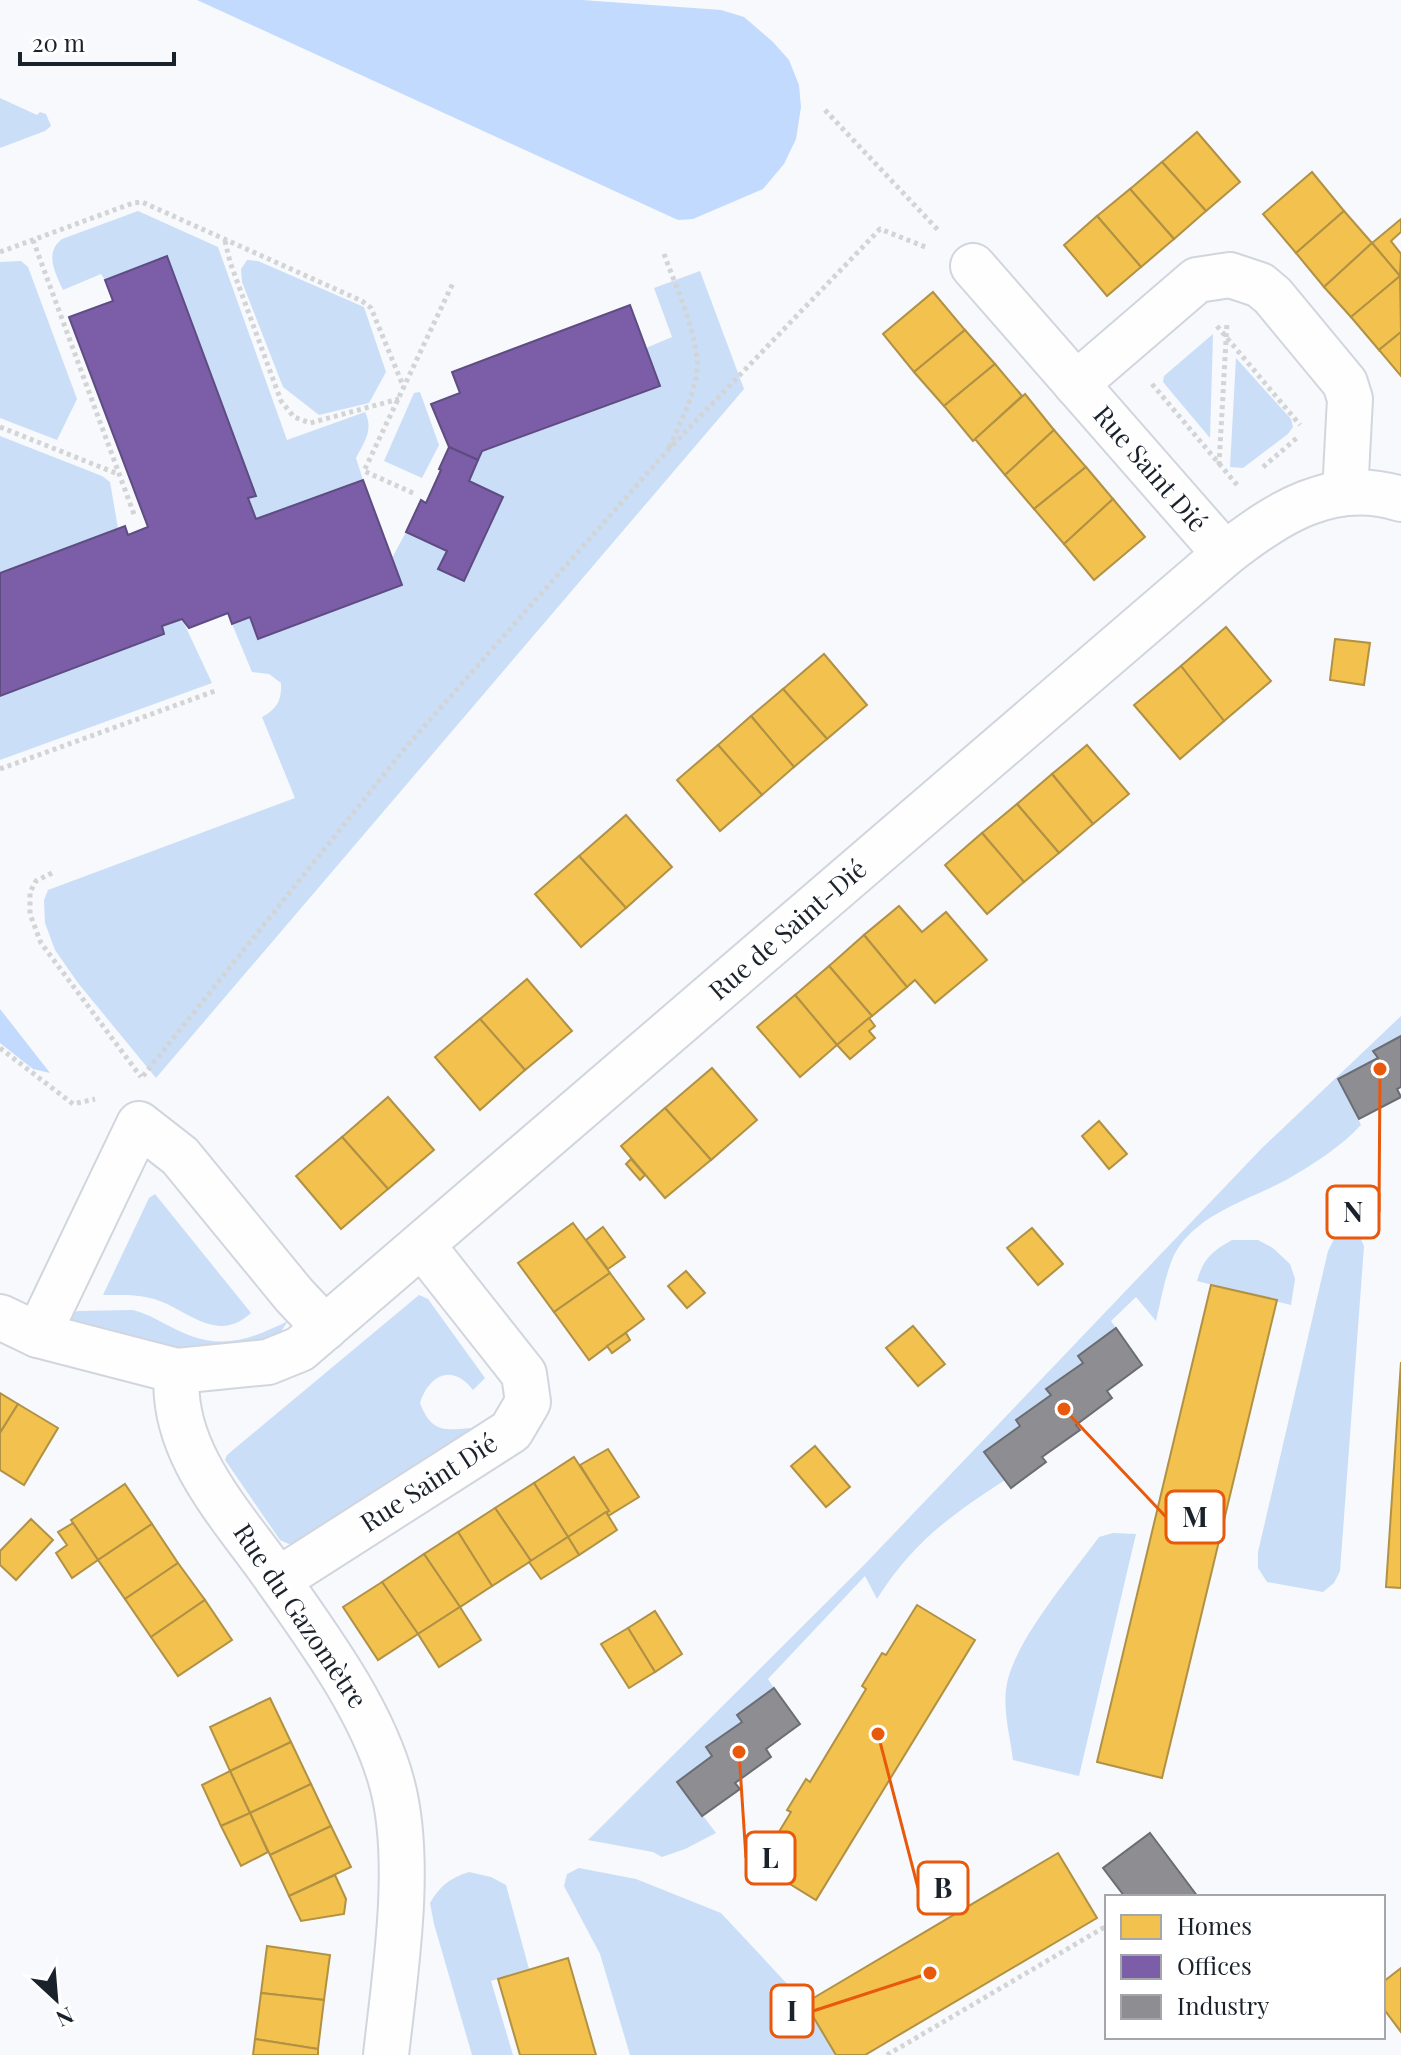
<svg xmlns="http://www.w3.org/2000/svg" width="1401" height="2055" viewBox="0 0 1401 2055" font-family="'Playfair Display',serif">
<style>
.green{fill:#cadef8}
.forest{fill:#c2dafd}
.homes{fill:#f2c14e;stroke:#b19144;stroke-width:2}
.offices{fill:#7b5ea7;stroke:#5e4c82;stroke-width:2}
.industry{fill:#8d8d92;stroke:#6a6d73;stroke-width:2}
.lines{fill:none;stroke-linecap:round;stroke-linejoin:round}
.minor-casing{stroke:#d1d6de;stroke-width:48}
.path{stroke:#d3d4d6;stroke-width:5;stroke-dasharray:4 4;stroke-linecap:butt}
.minor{stroke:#fefeff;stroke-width:44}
.labels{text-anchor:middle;stroke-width:8;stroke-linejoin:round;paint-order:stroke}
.street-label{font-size:26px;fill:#1a222c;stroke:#fff}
.leader{fill:none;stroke:#e8590c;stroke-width:3}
.callout-dot{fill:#e8590c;stroke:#fff;stroke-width:3}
.callout{fill:#fff;stroke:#e8590c;stroke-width:3}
.callout-label{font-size:28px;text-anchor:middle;font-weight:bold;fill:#1a222c}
</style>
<rect width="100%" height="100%" fill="#f7f9fc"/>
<g class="green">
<polygon points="0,98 37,115 40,112 46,114 51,126 45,131 0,148"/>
<path d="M138 211 218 247 287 440 365 412C374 430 364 442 356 458L363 480 256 519 248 498 256 495 167 256 105 280 101 274 63 290C55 272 44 253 62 239Z"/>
<polygon points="247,260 258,261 364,307 386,372 369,403 319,415 283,387 242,282 241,269"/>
<polygon points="21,261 28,267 77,399 57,440 0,418 0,262"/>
<path d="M700 271 744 389 156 1078 78 983 55 950 45 923 44 900 48 890 295 798 262 717C277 709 282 700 281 683L269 674 252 672 232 624 250 617 259 639 402 585 392 558 406 532 447 551 438 569 464 581 503 497 469 481 482 451 660 387 646 348 672 337 654 288Z"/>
<polygon points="1213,334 1210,438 1163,382 1164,376"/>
<polygon points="1236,358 1291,419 1293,427 1288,434 1243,468 1230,467"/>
<polygon points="420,392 439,445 422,478 384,461 414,393"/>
<polygon points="0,436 102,476 110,482 118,528 0,573"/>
<polygon points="182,619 212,683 0,760 0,696 164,634 162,626"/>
<path d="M1401 1016V1036L1374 1050 1378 1058 1339 1079 1361 1125C1341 1147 1312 1165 1286 1180 1247 1201 1196 1214 1174 1255 1165 1275 1161 1300 1156 1321L1136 1297 1111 1321 1116 1328 1079 1356 1083 1363 1046 1389 1051 1395 1016 1420 1020 1426 985 1451 1005 1480C950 1516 913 1542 877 1599L865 1576 768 1679 774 1688 737 1715 742 1722 712 1756 677 1781 716 1833 685 1849 662 1857 653 1852 588 1840 865 1564 1262 1148Z"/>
<path d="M155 1194 251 1313C216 1345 188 1309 154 1299 138 1294 120 1295 103 1295L149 1198Z"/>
<polygon points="1347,1230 1359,1235 1364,1246 1340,1571 1334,1583 1323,1592 1267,1582 1258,1568 1258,1552 1328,1251 1336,1235"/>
<path d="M1232 1240H1258L1273 1248 1290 1264 1295 1279 1291 1305 1197 1281C1203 1259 1212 1251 1232 1240Z"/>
<path d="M419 1295 428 1299 485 1378 473 1390C452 1363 429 1375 420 1403 431 1431 442 1431 470 1428L474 1433 293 1546 280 1540 225 1460 227 1455Z"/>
<path d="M133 1310C155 1316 171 1329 191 1336 228 1349 255 1337 288 1321L280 1333 265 1343 196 1351 145 1345 75 1326 70 1314 78 1311Z"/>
<path d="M1113 1533 1136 1534 1079 1776 1013 1760C1010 1735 1001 1705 1008 1679 1019 1636 1072 1574 1099 1537Z"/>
<polygon points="579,1868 636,1879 721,1913 805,2003 836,2055 630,2055 600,1954 564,1886 567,1874"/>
<path d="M469 1872 491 1877 506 1885 529 1969 491 1981 513 2055H472L434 1924 430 1903C440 1886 450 1878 469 1872Z"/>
</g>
<g class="forest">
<polygon points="197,0 582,0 721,10 744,17 773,42 789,60 799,85 801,107 796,139 784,164 763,189 693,219 678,220"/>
<polygon points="0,1009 50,1073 33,1069 0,1043"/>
</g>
<g class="homes">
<polygon points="1197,132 1240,182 1206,211 1162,162"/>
<polygon points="1162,162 1206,211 1174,239 1130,189"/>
<polygon points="1312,172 1344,211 1296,253 1263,214"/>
<polygon points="1130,189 1174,239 1141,267 1097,216"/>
<polygon points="1344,211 1372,243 1324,287 1296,253"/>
<polygon points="1097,216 1141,267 1107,296 1064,245"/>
<polygon points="1401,219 1401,232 1391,241 1401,254 1400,276 1372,243"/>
<polygon points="1372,243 1400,276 1351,317 1324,287"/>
<polygon points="1400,276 1401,332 1379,350 1351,317"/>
<polygon points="933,292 965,330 914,372 883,334"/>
<polygon points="965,330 995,364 944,406 914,372"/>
<polygon points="1401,332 1401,376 1379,350"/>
<polygon points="995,364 1022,396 973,441 944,406"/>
<polygon points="1025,394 1054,430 1005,475 975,439"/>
<polygon points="1054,430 1086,467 1034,509 1005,475"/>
<polygon points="1086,467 1113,499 1064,544 1034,509"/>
<polygon points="1113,499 1145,537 1094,580 1064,544"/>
<polygon points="1226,627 1271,681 1224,721 1181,666"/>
<polygon points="1335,639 1370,643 1364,685 1330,680"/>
<polygon points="824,654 867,705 827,739 783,689"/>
<polygon points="1181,666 1224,721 1180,759 1134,705"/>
<polygon points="783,689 827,739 794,767 751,716"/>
<polygon points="751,716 794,767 762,795 718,745"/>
<polygon points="718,745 762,795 720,831 677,780"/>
<polygon points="1087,745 1129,794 1093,824 1052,774"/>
<polygon points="1052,774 1093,824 1059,853 1017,804"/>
<polygon points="1017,804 1059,853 1024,882 982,833"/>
<polygon points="626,815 672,867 626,908 579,856"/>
<polygon points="982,833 1024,882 987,914 945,865"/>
<polygon points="579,856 626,908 581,947 535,894"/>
<polygon points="899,906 922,932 946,912 987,960 935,1003 915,980 907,987 864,935"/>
<polygon points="864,935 907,987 872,1016 829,966"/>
<polygon points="829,966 872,1016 837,1045 795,995"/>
<polygon points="527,979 572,1031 525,1070 480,1019"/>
<polygon points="795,995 837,1045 800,1077 757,1027"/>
<polygon points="869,1018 875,1026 869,1031 875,1038 850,1059 837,1045"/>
<polygon points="480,1019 525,1070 480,1110 435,1057"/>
<polygon points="712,1068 757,1120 711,1160 665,1108"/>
<polygon points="388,1097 434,1150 388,1189 342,1137"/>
<polygon points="665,1108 711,1160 665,1198 621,1146"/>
<polygon points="1099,1121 1127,1154 1109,1169 1082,1136"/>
<polygon points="342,1137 388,1189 341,1229 296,1176"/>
<polygon points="631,1159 645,1175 640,1180 626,1164"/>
<polygon points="573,1223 610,1273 554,1312 518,1263"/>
<polygon points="603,1227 625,1257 608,1269 586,1240"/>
<polygon points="1032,1228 1063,1264 1038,1285 1007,1248"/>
<polygon points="686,1271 705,1293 687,1308 668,1286"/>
<polygon points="610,1273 644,1319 589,1360 554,1312"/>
<polygon points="1211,1285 1277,1300 1162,1778 1097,1762"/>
<polygon points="913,1326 945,1364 918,1386 886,1348"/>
<polygon points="626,1333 630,1340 612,1353 607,1346"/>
<polygon points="1401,1362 1401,1588 1386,1587"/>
<polygon points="0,1393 18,1404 0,1433"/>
<polygon points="18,1404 58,1428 24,1485 0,1470 0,1433"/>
<polygon points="815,1446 850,1487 826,1507 791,1466"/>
<polygon points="608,1449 639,1497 608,1516 606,1512 609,1511 580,1465"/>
<polygon points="574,1457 609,1511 568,1537 534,1483"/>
<polygon points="534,1483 568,1537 531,1561 495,1508"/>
<polygon points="125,1484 152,1524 98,1560 71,1520"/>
<polygon points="495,1508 531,1561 492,1586 458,1532"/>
<polygon points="606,1512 617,1530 579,1555 568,1537"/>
<polygon points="31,1519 53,1540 16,1580 0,1565 0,1551"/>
<polygon points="73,1523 98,1560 72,1578 56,1553 67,1545 58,1532"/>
<polygon points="152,1524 178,1563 125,1599 98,1560"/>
<polygon points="458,1532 492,1586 460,1607 424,1554"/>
<polygon points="568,1537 579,1555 541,1579 529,1562"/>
<polygon points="424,1554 460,1607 418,1634 382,1582"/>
<polygon points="178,1563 205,1600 151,1637 125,1599"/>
<polygon points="382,1582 418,1634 378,1660 343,1607"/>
<polygon points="205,1600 232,1640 178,1676 151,1637"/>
<polygon points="917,1605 975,1640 816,1900 759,1865 791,1812 787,1810 806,1779 810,1782 866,1689 862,1686 882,1653 886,1655"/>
<polygon points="460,1607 481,1640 439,1667 418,1634"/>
<polygon points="655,1611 682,1654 655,1672 628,1628"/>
<polygon points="628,1628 655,1672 629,1688 601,1644"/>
<polygon points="270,1698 291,1742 230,1771 210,1727"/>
<polygon points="291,1742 311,1784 250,1813 230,1771"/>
<polygon points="230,1771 250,1813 221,1826 202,1785"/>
<polygon points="311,1784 331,1826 270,1855 250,1813"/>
<polygon points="250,1813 268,1852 241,1866 221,1826"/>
<polygon points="331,1826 351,1867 289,1896 270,1855"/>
<polygon points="1058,1853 1097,1918 865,2055 836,2055 805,2003"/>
<polygon points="335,1875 346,1899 344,1914 301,1921 289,1896"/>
<polygon points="267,1946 330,1955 324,2000 261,1993"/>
<polygon points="568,1958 596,2055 520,2055 498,1979"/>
<polygon points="1401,1968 1401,2032 1383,2008 1383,1982"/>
<polygon points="261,1993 324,2000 318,2049 255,2039"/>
<polygon points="255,2039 318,2049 318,2055 253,2055"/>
</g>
<g class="offices">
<polygon points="167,256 256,496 248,498 256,519 363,480 402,585 258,639 250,617 232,624 228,613 189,628 182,619 162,626 164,634 0,696 0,573 125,526 128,535 148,527 69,317 113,301 105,280"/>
<polygon points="630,305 660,386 482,451 478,460 449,447 431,404 460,393 452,372"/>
<polygon points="449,447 478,460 469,481 503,497 464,581 438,569 447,551 406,532 421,500 426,503 441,470 439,469"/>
</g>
<g class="industry">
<polygon points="1401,1036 1401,1087 1397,1089 1401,1097 1359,1119 1338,1079 1378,1058 1373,1051"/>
<polygon points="1116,1328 1142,1365 1107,1391 1112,1398 1076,1425 1080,1430 1042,1457 1046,1462 1011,1488 984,1452 1020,1426 1016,1420 1051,1395 1046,1389 1083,1363 1078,1356"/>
<polygon points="774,1688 800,1724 766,1749 771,1757 735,1783 740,1789 702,1816 677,1782 712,1756 706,1747 742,1722 737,1715"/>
<polygon points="1150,1833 1198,1897 1125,1897 1103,1868"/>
</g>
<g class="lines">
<g class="minor-casing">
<g id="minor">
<polyline points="973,266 1225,554"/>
<polyline points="1076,384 1197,280 1230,275 1260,285 1273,296 1345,383 1350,399 1345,493"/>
<path d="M0 1317 38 1335 177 1371 268 1362 300 1349 1225 554C1278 513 1332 477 1401 499"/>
<polyline points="38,1335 139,1124 180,1156 294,1295 325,1328"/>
<path d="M177 1371C169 1452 234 1517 277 1579 320 1640 373 1712 392 1784 413 1862 395 1974 386 2055"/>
<polyline points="278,1580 511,1431 528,1402 524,1374 422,1245"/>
</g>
</g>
<g class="path">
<polyline points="825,110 939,231"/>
<polyline points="33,240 135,517"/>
<polyline points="225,241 230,262 281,401 294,417 310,423 399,399"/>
<polyline points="0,252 133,203 142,202 362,301 371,308 404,388"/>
<path d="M664 254C676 287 693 323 697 358 700 385 680 423 669 448"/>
<polyline points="1217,326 1300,425"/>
<polyline points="1152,384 1238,486"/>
<polyline points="0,427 118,474"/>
<polyline points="1219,465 1227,323"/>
<polyline points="1263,467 1298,437"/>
<polyline points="413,493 364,471 453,283"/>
<polyline points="0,769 215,691"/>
<polyline points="52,873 36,881 30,892 30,914 41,943 141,1077"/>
<polyline points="0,1048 73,1104 95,1099"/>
<polyline points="143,1076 406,747 666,452 880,229 928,248"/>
<polyline points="887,2055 1103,1928 1107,1935"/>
</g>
<use href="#minor" class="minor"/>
</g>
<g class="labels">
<g class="street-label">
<text transform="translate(1150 469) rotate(49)" y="9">Rue Saint Dié</text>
<text transform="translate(788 930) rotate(-41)" y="9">Rue de Saint-Dié</text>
<text transform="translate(429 1483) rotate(-33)" y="9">Rue Saint Dié</text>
<text transform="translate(300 1616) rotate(56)" y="9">Rue du Gazomètre</text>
</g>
</g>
<path class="leader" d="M1380 1069L1379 1212M1064 1409L1166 1517M739 1752L746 1858M878 1734L918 1888M930 1973L813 2011"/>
<g class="callout-dot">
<circle cx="1380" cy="1069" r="8"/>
<circle cx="1064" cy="1409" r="8"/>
<circle cx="739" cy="1752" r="8"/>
<circle cx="878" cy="1734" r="8"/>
<circle cx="930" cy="1973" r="8"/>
</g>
<g class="callout">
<rect x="1327" y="1186" width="52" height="52" rx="8"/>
<rect x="1166" y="1491" width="58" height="52" rx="8"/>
<rect x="746" y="1832" width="49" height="52" rx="8"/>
<rect x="918" y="1862" width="50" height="52" rx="8"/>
<rect x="771" y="1985" width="42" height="52" rx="8"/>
</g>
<g class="callout-label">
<text x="1353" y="1222">N</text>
<text x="1195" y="1527">M</text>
<text x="770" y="1868">L</text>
<text x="943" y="1898">B</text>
<text x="792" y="2021">I</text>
</g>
<rect x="1105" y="1895" width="280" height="144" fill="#ffffff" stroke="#a3a7ab" stroke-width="2"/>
<rect x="1121" y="1915" width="40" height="24" fill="#f2c14e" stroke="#a3a7ab" stroke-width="2"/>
<text x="1177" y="1935" font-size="24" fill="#1a222c">Homes</text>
<rect x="1121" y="1955" width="40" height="24" fill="#7b5ea7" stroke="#a3a7ab" stroke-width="2"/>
<text x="1177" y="1975" font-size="24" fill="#1a222c">Offices</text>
<rect x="1121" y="1995" width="40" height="24" fill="#8d8d92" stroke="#a3a7ab" stroke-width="2"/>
<text x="1177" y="2015" font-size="24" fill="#1a222c">Industry</text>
<g transform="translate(56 1999) rotate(154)" stroke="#ffffff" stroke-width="6" paint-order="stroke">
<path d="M0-6L14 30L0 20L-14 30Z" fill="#1a222c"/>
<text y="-12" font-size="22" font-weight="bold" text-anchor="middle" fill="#1a222c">N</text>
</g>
<path d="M20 52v12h154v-12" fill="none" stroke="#1a222c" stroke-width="4"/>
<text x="32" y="52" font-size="24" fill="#1a222c" stroke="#ffffff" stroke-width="6" paint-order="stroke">20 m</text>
</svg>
